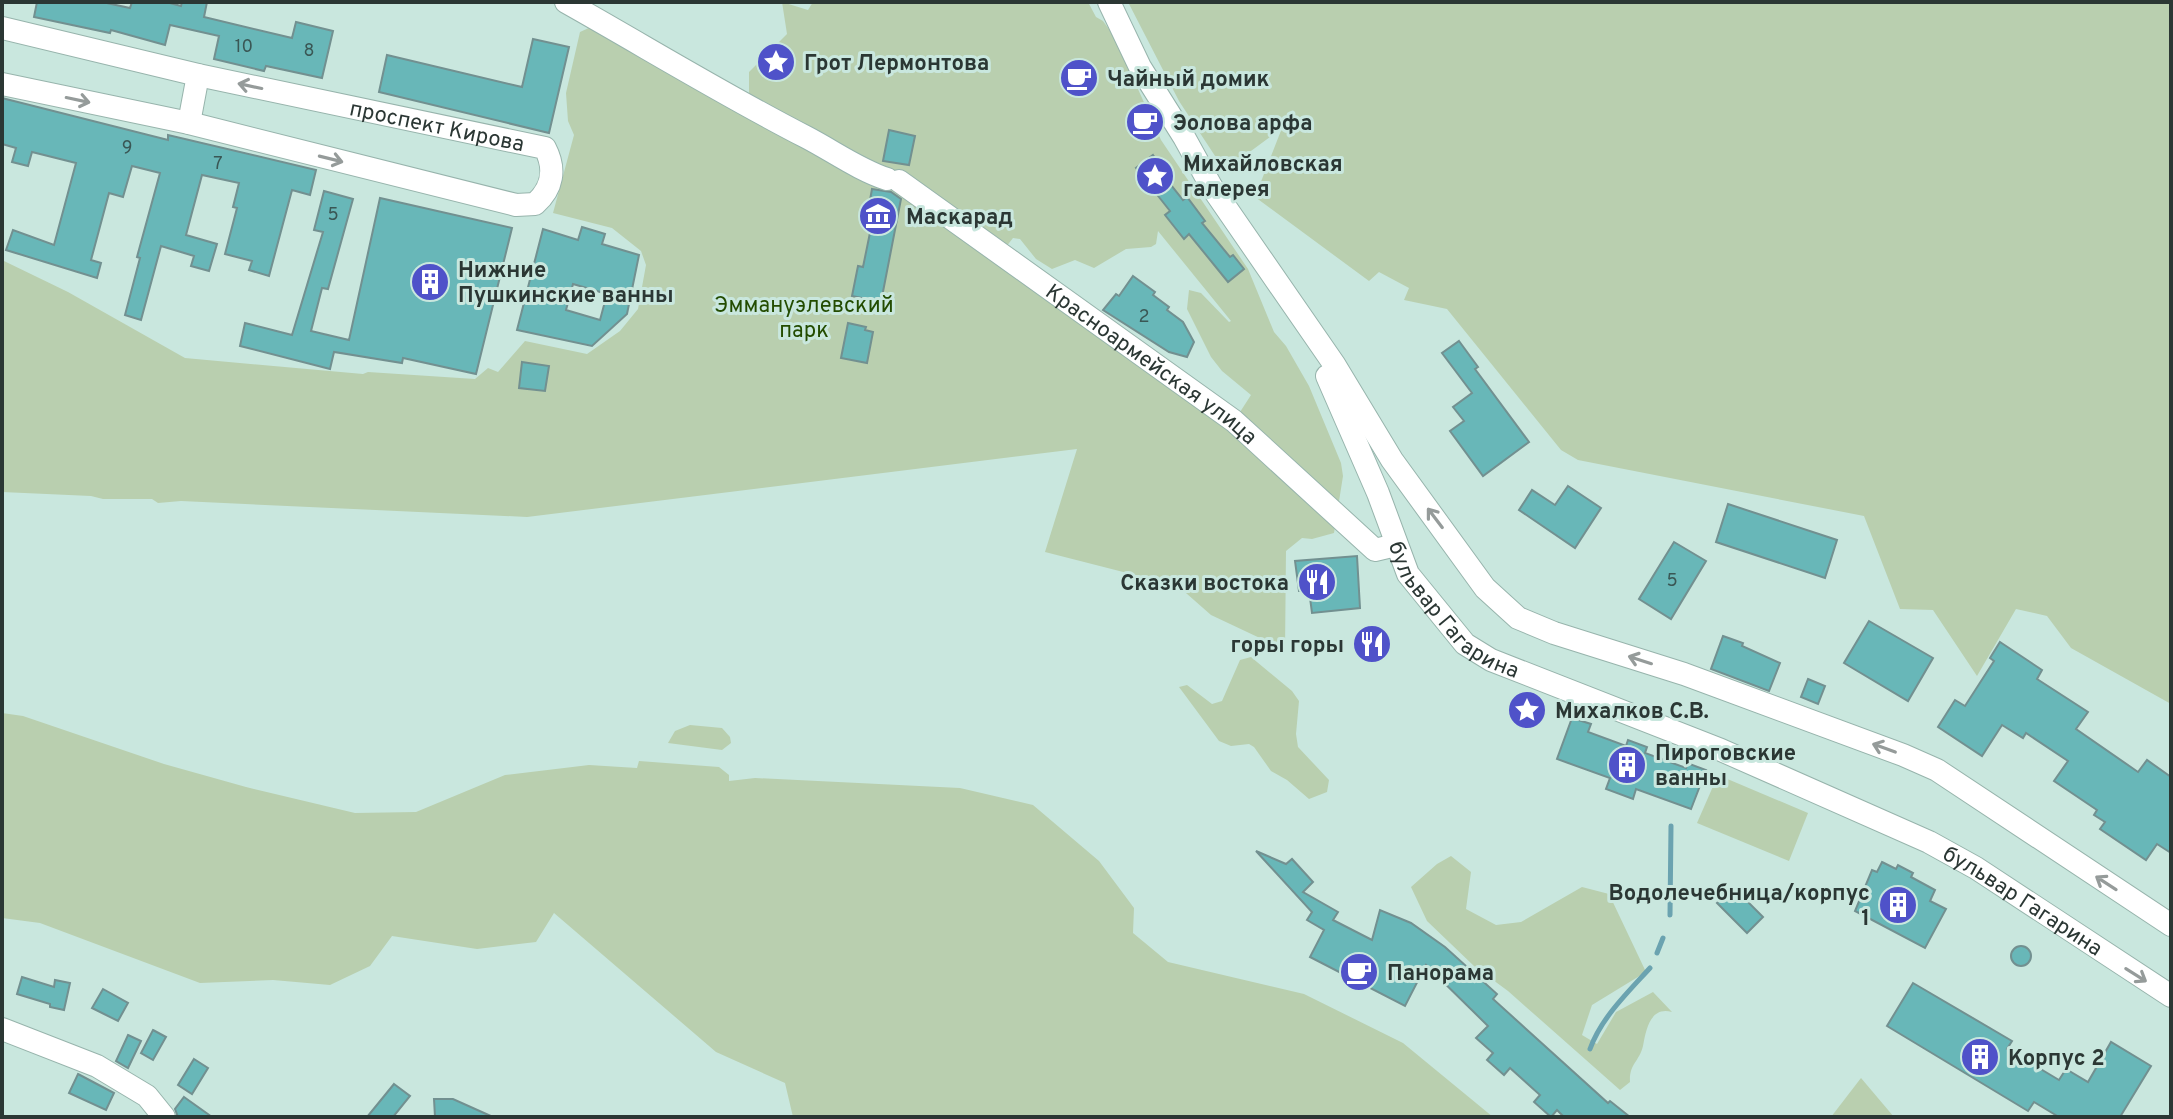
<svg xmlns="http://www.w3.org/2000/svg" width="2173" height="1119" viewBox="0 0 2173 1119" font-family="Overpass,sans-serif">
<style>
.green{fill:#b9cfaf;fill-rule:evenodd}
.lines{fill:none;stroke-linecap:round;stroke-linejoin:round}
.stream{stroke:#6ba3b0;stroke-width:5}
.building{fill:#68b7b8;stroke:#729090;stroke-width:2;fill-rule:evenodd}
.minor-casing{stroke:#97b4ac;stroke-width:24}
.minor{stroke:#fff;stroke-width:22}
.oneway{stroke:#959b9a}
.labels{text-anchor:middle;stroke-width:6;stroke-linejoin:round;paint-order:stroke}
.number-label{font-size:18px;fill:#3a5755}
.poi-label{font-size:22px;font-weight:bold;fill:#2b3734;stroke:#c9e7de;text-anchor:start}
.street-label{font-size:22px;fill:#2b3734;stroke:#c9e7de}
.park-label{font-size:22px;fill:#234c01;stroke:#c9e7de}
</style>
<rect width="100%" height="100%" fill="#c9e7de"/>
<g class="green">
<path d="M782 2 808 10 813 2H1088L1096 17 1103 21 1114 36 1161 140 1248 269 1274 332 1286 346 1309 386 1341 463 1343 476 1334 533 1312 539 1302 538 1286 551 1285 650 1211 615 1178 586 1045 552 1077 449 527 517 181 501 158 503 152 499H103L91 496 2 492V264L4 261 68 292 185 358 363 374 368 372 475 379 488 368 498 372 525 341 587 354 620 331 638 309 646 265 641 251 612 228 553 213 574 135 568 121 566 93 580 32 591 27 749 111V72L787 34ZM1158 231 1231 321 1229 322 1201 293 1189 290 1187 309 1211 357 1222 371 1251 395 1231 426 1006 247 1013 238 1020 239 1036 259 1052 269 1075 260 1094 268 1126 249 1151 247 1156 244Z"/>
<polygon points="1128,2 2171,2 2171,704 2071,648 2047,616 2016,609 1977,676 1933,610 1900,609 1864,516 1578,460 1561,450 1447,309 1404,300 1409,288 1379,272 1369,281 1255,197 1282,128 1236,162 1217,159 1179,101"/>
<polygon points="1251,657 1292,691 1299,701 1296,734 1298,747 1329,780 1327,792 1309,799 1287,780 1271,771 1254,747 1249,744 1231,746 1219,741 1179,687 1187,685 1212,704 1222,701 1240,660"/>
<polygon points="2,713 23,716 164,764 246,787 355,813 416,812 505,775 589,765 637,768 639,761 719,767 729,775 729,781 755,778 960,788 1033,805 1099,861 1134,908 1133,933 1168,962 1304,994 1403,1043 1493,1117 793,1117 785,1083 716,1052 554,913 536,942 477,949 392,936 370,966 330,985 273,980 200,983 40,923 2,918"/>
<polygon points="690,725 722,728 730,737 731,743 722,750 668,743 675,731"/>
<polygon points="1718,775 1808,813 1789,861 1697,823"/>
<path d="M1451 856 1471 872 1466 909 1496 925 1521 922 1582 887 1609 894 1646 972 1592 1005 1582 1035 1597 1044 1616 1012 1653 992 1672 1012C1650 1006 1646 1030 1643 1046 1639 1062 1629 1064 1630 1082L1620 1090 1508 991 1474 966 1427 921 1411 887 1437 864Z"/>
<polygon points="1861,1078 1894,1117 1831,1117"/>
</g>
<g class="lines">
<g class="stream">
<polyline points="1670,915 1671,826"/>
<polyline points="1657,953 1663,938"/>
<path d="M1590 1049C1601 1018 1628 992 1650 968"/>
</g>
</g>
<g class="building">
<polygon points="37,2 102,2 130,8 132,2 166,2 181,6 182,2 207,2 204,17 292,38 296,22 333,31 322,78 266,66 264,71 214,59 219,36 170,25 165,45 111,30 110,33 34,17"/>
<polygon points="533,39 569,47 549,133 379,92 387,55 522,87"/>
<polygon points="1082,64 1092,83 1076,92 1066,74"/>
<polygon points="2,98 168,140 168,135 316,170 310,195 292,190 269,276 249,270 252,261 225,254 237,208 233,207 239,183 202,175 186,235 217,244 209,271 191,266 194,256 161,246 141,320 125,315 140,258 137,257 160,173 132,166 123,197 109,193 91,260 101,263 97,278 6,250 13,230 54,245 76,163 32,152 28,166 12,162 16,148 2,144"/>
<polygon points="889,130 915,136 909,165 883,161"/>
<polygon points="1153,155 1163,168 1160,171 1183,200 1187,197 1205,221 1202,223 1230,257 1233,255 1244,269 1228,282 1189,234 1184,239 1165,215 1170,211 1136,168"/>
<polygon points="872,189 891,192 901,199 881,302 852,296 858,266 863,267 873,218 867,217"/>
<polygon points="324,191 353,199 328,289 322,288 311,331 349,340 380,198 512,228 476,374 403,358 402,363 334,352 330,369 240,346 245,323 292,335 323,232 314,230"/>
<path d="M582 227 605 234 602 244 639 255 627 314 592 346 517 330 543 229 578 240ZM573 284 607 294 600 320 566 310Z"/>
<polygon points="1133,276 1155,292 1153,295 1169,307 1167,310 1183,322 1194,342 1187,357 1169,352 1103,310 1116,294 1119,296"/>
<polygon points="848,323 866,327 865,330 873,332 867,363 841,358"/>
<polygon points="1459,341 1478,367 1475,369 1529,442 1483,476 1450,431 1464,421 1453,407 1472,393 1442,353"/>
<polygon points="522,362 549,366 545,391 519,388"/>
<polygon points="1568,486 1601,508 1575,548 1519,510 1532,490 1555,505"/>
<polygon points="1728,504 1837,540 1825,578 1716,542"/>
<polygon points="1674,542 1706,561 1671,619 1639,599"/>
<polygon points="1357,556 1360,608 1312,613 1309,590 1299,591 1295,561"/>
<polygon points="1869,621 1933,658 1908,701 1844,663"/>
<polygon points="1723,636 1743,643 1742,646 1780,663 1769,691 1711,669"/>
<polygon points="2000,642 2042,670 2037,679 2088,712 2076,729 2138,772 2147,760 2171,777 2171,853 2157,844 2146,860 2100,829 2105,822 2094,815 2097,810 2054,781 2068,761 2026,733 2023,738 2002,725 1982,756 1938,727 1955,700 1965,706 1994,661 1990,658"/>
<polygon points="1808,679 1825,686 1818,704 1801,697"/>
<polygon points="1572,718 1591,724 1588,732 1626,746 1628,740 1647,747 1645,753 1686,768 1687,763 1706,770 1691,809 1636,789 1633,799 1606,789 1610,778 1557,759"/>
<polygon points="1256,851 1286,864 1292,859 1313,882 1303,892 1338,912 1333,920 1372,940 1380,910 1411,923 1445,947 1497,994 1493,999 1608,1103 1610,1101 1630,1117 1564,1117 1557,1110 1551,1117 1534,1102 1540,1095 1510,1068 1504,1075 1487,1060 1493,1053 1476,1038 1488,1026 1426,965 1405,1006 1310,957 1324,930 1307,920 1312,912"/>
<polygon points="1882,862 1896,869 1898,865 1913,873 1911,877 1935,890 1930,901 1946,909 1925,948 1855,911 1872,870 1877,872"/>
<polygon points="1733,887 1763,917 1747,933 1717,903"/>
<circle cx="2021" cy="956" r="10"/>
<polygon points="22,977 54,987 55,980 70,983 64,1010 50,1007 50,1004 17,994"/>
<polygon points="1913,983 2012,1041 2007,1049 2059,1080 2066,1069 2088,1082 2111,1042 2151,1066 2120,1117 2059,1117 2034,1102 2028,1111 1887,1026"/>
<polygon points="103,989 128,1003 118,1021 92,1008"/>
<polygon points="153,1030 166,1037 153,1060 141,1053"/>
<polygon points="128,1035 141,1041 128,1068 116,1061"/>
<polygon points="194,1059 208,1068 192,1094 178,1085"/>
<polygon points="78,1074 114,1093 106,1110 69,1093"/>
<polygon points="394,1084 410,1096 393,1117 367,1117"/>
<polygon points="184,1097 212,1117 178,1117 175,1109"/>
<polygon points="434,1099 453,1099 493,1117 435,1117"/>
</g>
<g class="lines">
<g class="minor-casing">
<g id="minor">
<path d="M566 2C646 47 724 95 806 137 833 151 859 170 887 179"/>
<polyline points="1109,2 1140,67 1184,137 1211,186 1334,364 1392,460 1485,588 1518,618 1554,633 1684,674 1903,755 1937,770 2171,925"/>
<path id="s1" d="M2 28 198 75 545 148C556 169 553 188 535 204L516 205 189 123 2 84"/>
<polyline points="189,123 198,75"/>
<path id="s2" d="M899 181 1234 421 1375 550 1396 545"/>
<path id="s3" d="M1327 376 1378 493 1408 574 1465 644 1491 660 1721 750 1929 842 1976 868 2171 996"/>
<polyline points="2,1029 97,1066 147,1096 164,1117"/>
</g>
</g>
<use href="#minor" class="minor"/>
</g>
<defs><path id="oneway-shaft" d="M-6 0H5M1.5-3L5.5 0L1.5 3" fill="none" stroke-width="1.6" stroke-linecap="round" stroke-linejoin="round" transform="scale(2)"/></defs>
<g class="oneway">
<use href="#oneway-shaft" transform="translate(250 86) rotate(-168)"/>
<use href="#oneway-shaft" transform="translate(78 100) rotate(12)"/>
<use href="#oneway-shaft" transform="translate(331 159) rotate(14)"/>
<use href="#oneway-shaft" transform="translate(1435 518) rotate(-127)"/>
<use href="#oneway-shaft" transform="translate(1640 660) rotate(-162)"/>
<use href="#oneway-shaft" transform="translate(1884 748) rotate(-160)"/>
<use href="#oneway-shaft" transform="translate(2106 883) rotate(-147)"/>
<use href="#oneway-shaft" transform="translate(2136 975) rotate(32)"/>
</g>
<defs>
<g id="sight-disc" transform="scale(2)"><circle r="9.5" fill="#4f52c9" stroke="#c9e7de"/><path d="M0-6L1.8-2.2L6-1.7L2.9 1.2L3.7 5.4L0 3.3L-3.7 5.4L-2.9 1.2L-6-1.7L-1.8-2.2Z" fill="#fff"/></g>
<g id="cafe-disc" transform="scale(2)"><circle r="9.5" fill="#4f52c9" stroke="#c9e7de"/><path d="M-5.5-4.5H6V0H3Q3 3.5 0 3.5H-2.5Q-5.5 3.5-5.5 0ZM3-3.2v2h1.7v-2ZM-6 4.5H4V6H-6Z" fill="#fff"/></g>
<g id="museum-disc" transform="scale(2)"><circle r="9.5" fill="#4f52c9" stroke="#c9e7de"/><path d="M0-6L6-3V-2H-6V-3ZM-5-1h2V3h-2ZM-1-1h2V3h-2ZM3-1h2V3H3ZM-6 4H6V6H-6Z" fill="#fff"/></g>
<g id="building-disc" transform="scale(2)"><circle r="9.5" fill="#4f52c9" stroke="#c9e7de"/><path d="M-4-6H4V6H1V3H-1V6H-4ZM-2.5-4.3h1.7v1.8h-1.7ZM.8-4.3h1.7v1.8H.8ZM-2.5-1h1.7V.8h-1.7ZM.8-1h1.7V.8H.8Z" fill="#fff"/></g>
<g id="restaurant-disc" transform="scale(2)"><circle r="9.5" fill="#4f52c9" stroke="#c9e7de"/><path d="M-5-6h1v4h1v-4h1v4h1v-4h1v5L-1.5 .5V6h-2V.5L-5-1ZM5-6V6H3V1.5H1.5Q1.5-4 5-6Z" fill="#fff"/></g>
</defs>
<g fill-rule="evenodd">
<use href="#sight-disc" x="776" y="62"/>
<use href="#cafe-disc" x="1079" y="78"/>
<use href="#cafe-disc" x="1145" y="122"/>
<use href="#sight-disc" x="1155" y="176"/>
<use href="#museum-disc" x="878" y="216"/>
<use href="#building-disc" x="430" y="282"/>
<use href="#restaurant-disc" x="1317" y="582"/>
<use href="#restaurant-disc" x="1372" y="644"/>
<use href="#sight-disc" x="1527" y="710"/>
<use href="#building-disc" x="1627" y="765"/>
<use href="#building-disc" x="1898" y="905"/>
<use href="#cafe-disc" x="1359" y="972"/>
<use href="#building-disc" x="1980" y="1057"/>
</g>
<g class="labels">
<g class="number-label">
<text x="244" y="52">10</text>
<text x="309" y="56">8</text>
<text x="127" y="153">9</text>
<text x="218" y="169">7</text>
<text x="333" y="220">5</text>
<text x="1144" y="322">2</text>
<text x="1672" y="586">5</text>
</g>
<g class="poi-label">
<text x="804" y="70">Грот Лермонтова</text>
<text x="1107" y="86">Чайный домик</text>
<text x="1173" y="130">Эолова арфа</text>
<text x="1183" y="171">Михайловская<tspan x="1183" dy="25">галерея</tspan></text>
<text x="906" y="224">Маскарад</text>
<text x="458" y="277">Нижние<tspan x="458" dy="25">Пушкинские ванны</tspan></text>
<text x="1289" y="590" text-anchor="end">Сказки востока</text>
<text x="1344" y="652" text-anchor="end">горы горы</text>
<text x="1555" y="718">Михалков С.В.</text>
<text x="1655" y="760">Пироговские<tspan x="1655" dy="25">ванны</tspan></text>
<text x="1870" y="900" text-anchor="end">Водолечебница/корпус<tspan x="1870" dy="25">1</tspan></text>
<text x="1387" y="980">Панорама</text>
<text x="2008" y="1065">Корпус 2</text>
</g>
<g class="street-label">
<text dy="8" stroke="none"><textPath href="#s1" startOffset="446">проспект Кирова</textPath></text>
<text dy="8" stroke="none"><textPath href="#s2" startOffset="312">Красноармейская улица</textPath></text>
<text dy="8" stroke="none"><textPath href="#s3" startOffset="272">бульвар Гагарина</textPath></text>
<text dy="8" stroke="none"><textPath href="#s3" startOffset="920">бульвар Гагарина</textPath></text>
</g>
<g class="park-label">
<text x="804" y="312">Эммануэлевский<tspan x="804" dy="25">парк</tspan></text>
</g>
</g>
<rect width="2173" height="1119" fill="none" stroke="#2b3734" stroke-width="8"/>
</svg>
